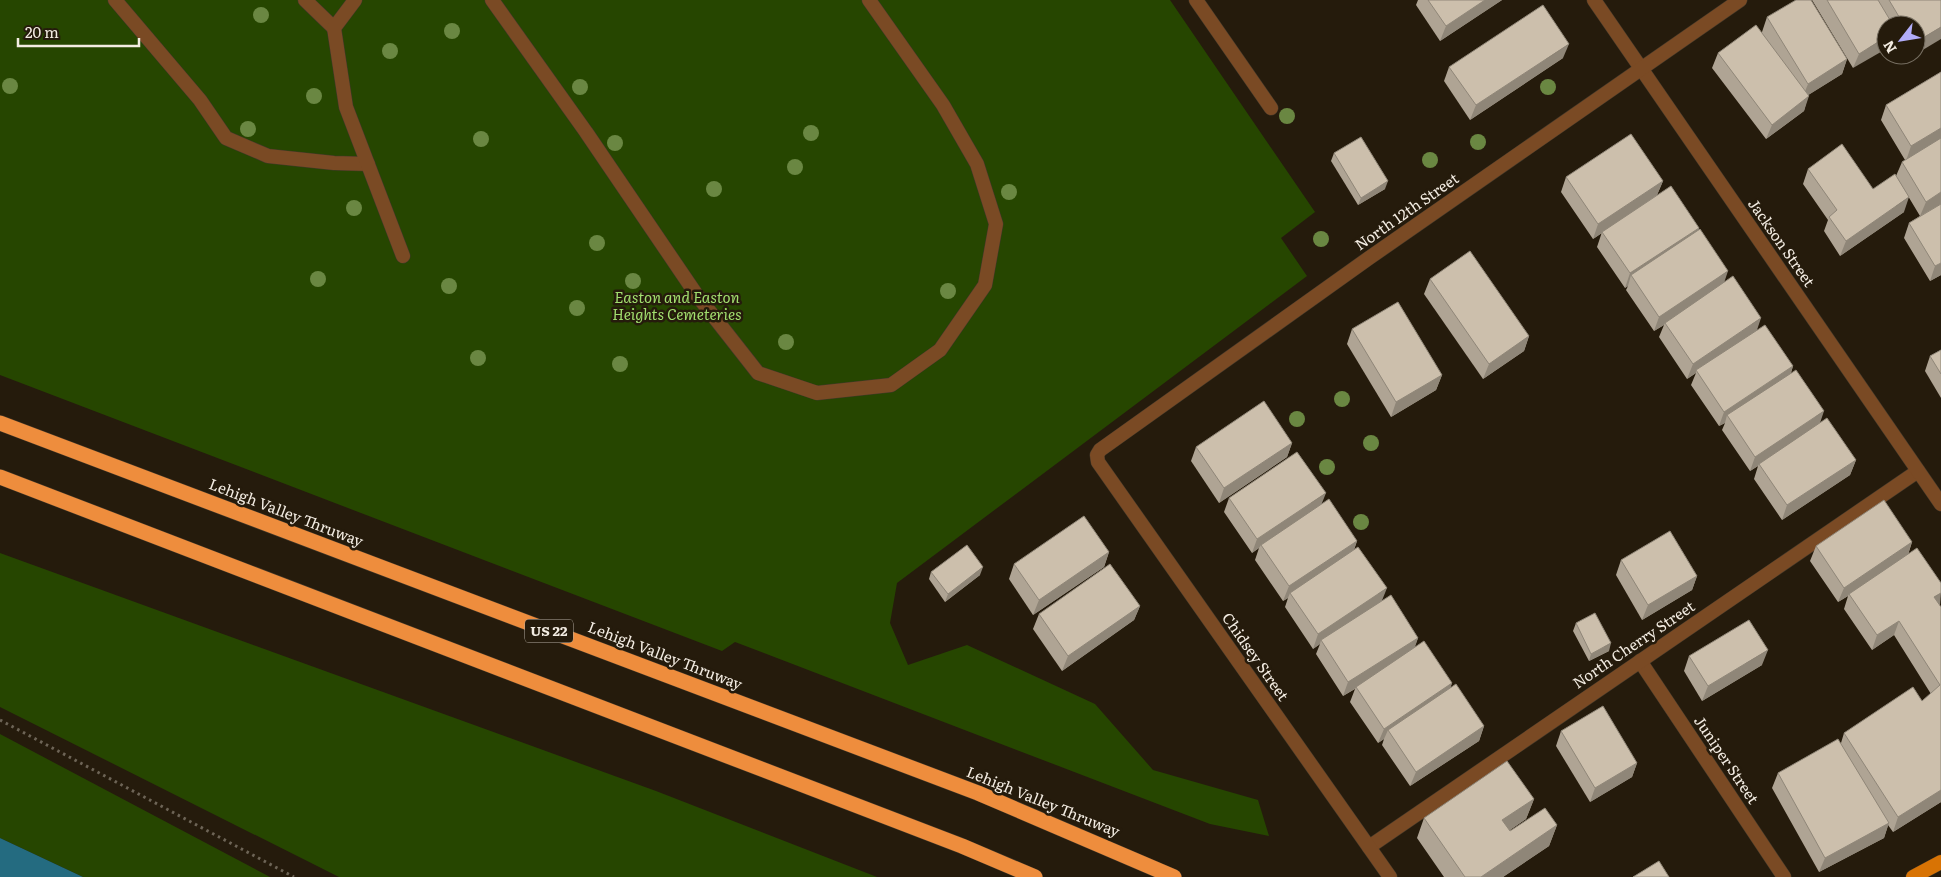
<svg xmlns="http://www.w3.org/2000/svg" width="1941" height="877" viewBox="0 0 1941 877" font-family="Literata,serif">
<style>
.green{fill:#264600}
.water{fill:#246b80}
.lines{fill:none;stroke-linecap:round;stroke-linejoin:round}
.service-casing{stroke:#42382a;stroke-width:15}
.minor-casing{stroke:#42382a;stroke-width:15}
.primary-casing{stroke:#42382a;stroke-width:15}
.motorway-casing{stroke:#42382a;stroke-width:16}
.path{stroke:#6d6456;stroke-width:3;stroke-dasharray:2.5 4;stroke-linecap:butt}
.service{stroke:#7a4a24;stroke-width:14}
.minor{stroke:#7a4a24;stroke-width:14}
.primary{stroke:#d87304;stroke-width:14}
.motorway{stroke:#ee8d3d;stroke-width:15}
.tree{fill:#6a8742}
.wall{fill:#afa494}
.shaded-wall{fill:#8f8678}
.building{fill:#ccbfac;stroke:#8f8678}
.labels{text-anchor:middle;stroke-width:5;stroke-linejoin:round;paint-order:stroke}
.shield{fill:#251b0c;stroke:#b5ada2;stroke-width:1}
.shield-label{font-size:14px;font-weight:bold;fill:#f3ece2}
.street-label{font-size:15px;fill:#f3ece2;stroke:#251b0c}
.park-label{font-size:15px;font-style:italic;fill:#a2df6f;stroke:#251b0c}
</style>
<rect width="100%" height="100%" fill="#251b0c"/>
<g class="green">
<polygon points="0,0 1170,0 1315,212 1281,238 1307,276 897,583 890,623 908,665 967,645 1095,704 1153,770 1258,800 1269,836 1210,824 735,642 722,651 0,375"/>
<polygon points="0,553 656,791 877,877 339,877 0,707"/>
<polygon points="0,734 270,877 83,877 0,838"/>
</g>
<polygon class="water" points="0,838 83,877 0,877"/>
<g class="lines">
<g class="service-casing">
<g id="service">
<polyline points="115,0 200,100 226,138 268,156 334,163 368,164"/>
<polyline points="305,0 334,28"/>
<polyline points="355,0 334,28 346,107 403,256"/>
<polyline points="492,0 586,132 696,294 758,373 817,393 891,385 940,350 985,285 996,224 977,164 943,105 869,0"/>
<polyline points="1196,0 1271,108"/>
<polyline points="1640,661 1784,877"/>
<polyline points="1369,847 1918,471"/>
</g>
</g>
<g class="minor-casing">
<g id="minor">
<polyline points="1594,0 1941,504"/>
<polyline points="1390,877 1098,462 1097,455 1100,450 1369,258 1740,0"/>
</g>
</g>
<g class="primary-casing">
<polyline id="primary" points="1913,877 1941,862"/>
</g>
<g class="motorway-casing">
<g id="motorway">
<polyline points="0,423 978,793 1174,877"/>
<polyline points="0,477 962,846 1035,877"/>
</g>
</g>
<polyline class="path" points="0,720 294,877"/>
<use href="#service" class="service"/>
<use href="#minor" class="minor"/>
<use href="#primary" class="primary"/>
<use href="#motorway" class="motorway"/>
</g>
<g class="tree">
<circle cx="261" cy="15" r="8"/>
<circle cx="452" cy="31" r="8"/>
<circle cx="390" cy="51" r="8"/>
<circle cx="10" cy="86" r="8"/>
<circle cx="580" cy="87" r="8"/>
<circle cx="1548" cy="87" r="8"/>
<circle cx="314" cy="96" r="8"/>
<circle cx="1287" cy="116" r="8"/>
<circle cx="248" cy="129" r="8"/>
<circle cx="811" cy="133" r="8"/>
<circle cx="481" cy="139" r="8"/>
<circle cx="1478" cy="142" r="8"/>
<circle cx="615" cy="143" r="8"/>
<circle cx="1430" cy="160" r="8"/>
<circle cx="795" cy="167" r="8"/>
<circle cx="714" cy="189" r="8"/>
<circle cx="1009" cy="192" r="8"/>
<circle cx="354" cy="208" r="8"/>
<circle cx="1321" cy="239" r="8"/>
<circle cx="597" cy="243" r="8"/>
<circle cx="318" cy="279" r="8"/>
<circle cx="633" cy="281" r="8"/>
<circle cx="449" cy="286" r="8"/>
<circle cx="948" cy="291" r="8"/>
<circle cx="577" cy="308" r="8"/>
<circle cx="786" cy="342" r="8"/>
<circle cx="478" cy="358" r="8"/>
<circle cx="620" cy="364" r="8"/>
<circle cx="1342" cy="399" r="8"/>
<circle cx="1297" cy="419" r="8"/>
<circle cx="1371" cy="443" r="8"/>
<circle cx="1327" cy="467" r="8"/>
<circle cx="1361" cy="522" r="8"/>
</g>
<g class="wall">
<polygon points="1418,0 1502,0 1440,41 1416,5"/>
<polygon points="1812,0 1941,0 1916,25 1886,25 1853,68"/>
<polygon points="1767,17 1847,59 1842,74 1808,95 1804,111 1766,139 1712,68 1718,53 1762,32"/>
<polygon points="1563,58 1470,120 1444,81 1449,67"/>
<polygon points="1941,72 1941,275 1930,281 1904,238 1909,223 1920,216 1896,176 1902,162 1905,160 1881,120 1886,105"/>
<polygon points="1334,153 1385,189 1358,205 1331,161"/>
<polygon points="1808,169 1873,189 1904,212 1840,256 1824,231 1828,220 1803,184"/>
<polygon points="1566,177 1663,181 1657,195 1699,228 1698,231 1724,282 1756,330 1793,366 1791,373 1820,423 1856,460 1850,475 1782,520 1754,479 1758,466 1750,471 1722,430 1725,423 1719,426 1691,385 1696,373 1687,379 1659,337 1664,325 1654,331 1626,290 1628,286 1625,288 1597,247 1602,232 1608,229 1593,239 1561,192"/>
<polygon points="1430,279 1529,336 1524,351 1483,379 1424,294"/>
<polygon points="1352,329 1442,375 1436,390 1391,417 1347,344"/>
<polygon points="1941,350 1941,398 1925,371 1930,356"/>
<polygon points="1292,443 1287,457 1219,503 1191,461 1196,447"/>
<polygon points="1229,498 1322,504 1357,541 1354,550 1382,601 1418,638 1414,648 1452,683 1450,688 1484,726 1479,741 1410,786 1382,745 1384,739 1378,743 1350,702 1355,689 1343,696 1316,654 1320,644 1313,649 1285,607 1288,598 1283,601 1255,560 1259,548 1252,553 1224,512"/>
<polygon points="1912,542 1908,555 1940,605 1939,605 1941,802 1893,832 1888,825 1884,838 1819,872 1772,788 1778,773 1841,743 1844,733 1922,701 1931,694 1894,635 1872,650 1844,609 1848,596 1838,602 1810,561 1816,546"/>
<polygon points="1109,552 1104,567 1033,615 1009,579 1014,564"/>
<polygon points="1621,560 1697,576 1692,590 1642,620 1616,575"/>
<polygon points="931,572 980,575 945,602 929,579"/>
<polygon points="1140,606 1134,620 1062,671 1033,629 1039,614"/>
<polygon points="1576,623 1609,651 1589,661 1573,631"/>
<polygon points="1689,656 1762,665 1702,701 1684,671"/>
<polygon points="1561,731 1637,763 1632,777 1590,802 1556,746"/>
<polygon points="1534,799 1526,819 1510,830 1557,825 1549,846 1503,877 1444,877 1417,838 1424,818"/>
</g>
<g class="shaded-wall">
<polygon points="1485,0 1502,0 1440,41 1446,26"/>
<polygon points="1941,27 1941,39 1916,54 1916,42"/>
<polygon points="1886,37 1886,49 1853,68 1859,54"/>
<polygon points="1569,44 1563,58 1470,120 1476,105"/>
<polygon points="1847,59 1842,74 1802,99 1808,84"/>
<polygon points="1809,96 1804,111 1766,139 1772,125"/>
<polygon points="1941,128 1941,140 1906,161 1911,146"/>
<polygon points="1388,181 1385,189 1358,205 1361,198"/>
<polygon points="1663,181 1657,195 1593,239 1598,224"/>
<polygon points="1941,192 1941,204 1920,216 1926,202"/>
<polygon points="1909,197 1904,212 1840,256 1846,241"/>
<polygon points="1699,228 1694,242 1631,275 1628,286 1625,288 1630,273"/>
<polygon points="1941,263 1941,275 1930,281 1935,266"/>
<polygon points="1728,271 1723,286 1665,323 1664,325 1654,331 1659,317"/>
<polygon points="1761,318 1756,333 1696,370 1696,373 1687,379 1693,364"/>
<polygon points="1529,336 1524,351 1483,379 1489,364"/>
<polygon points="1793,366 1788,381 1727,415 1725,423 1719,426 1724,412"/>
<polygon points="1442,375 1436,390 1391,417 1396,402"/>
<polygon points="1824,411 1819,426 1759,464 1758,466 1750,471 1755,457"/>
<polygon points="1292,443 1287,457 1219,503 1224,488"/>
<polygon points="1856,460 1850,475 1782,520 1787,505"/>
<polygon points="1326,493 1320,508 1261,545 1259,548 1252,553 1257,539"/>
<polygon points="1357,541 1352,555 1290,593 1288,598 1283,601 1289,586"/>
<polygon points="1912,542 1907,557 1849,594 1848,596 1838,602 1844,588"/>
<polygon points="1109,552 1104,567 1033,615 1039,600"/>
<polygon points="983,567 980,575 945,602 948,594"/>
<polygon points="1697,576 1692,590 1642,620 1648,605"/>
<polygon points="1387,588 1381,603 1321,640 1320,644 1313,649 1318,634"/>
<polygon points="1941,593 1940,605 1929,612 1934,597"/>
<polygon points="1140,606 1134,620 1062,671 1068,656"/>
<polygon points="1899,621 1894,635 1872,650 1877,635"/>
<polygon points="1418,638 1413,653 1343,696 1348,682"/>
<polygon points="1611,643 1609,651 1589,661 1591,654"/>
<polygon points="1768,650 1762,665 1702,701 1708,686"/>
<polygon points="1452,683 1447,698 1388,730 1384,739 1378,743 1384,729"/>
<polygon points="1484,726 1479,741 1410,786 1416,772"/>
<polygon points="1637,763 1632,777 1590,802 1595,788"/>
<polygon points="1941,790 1941,802 1893,832 1898,817"/>
<polygon points="1534,799 1526,819 1495,840 1502,820"/>
<polygon points="1889,823 1884,838 1819,872 1825,858"/>
<polygon points="1557,825 1549,846 1503,877 1481,877"/>
</g>
<g class="building">
<polygon points="1428,0 1485,0 1446,26"/>
<polygon points="1796,0 1811,0 1847,59 1808,84 1767,17"/>
<polygon points="1827,0 1878,0 1893,25 1886,25 1886,37 1859,54"/>
<polygon points="1889,0 1941,0 1941,27 1916,42 1916,25 1904,25"/>
<polygon points="1543,5 1569,44 1476,105 1449,67"/>
<polygon points="1756,25 1809,96 1772,125 1718,53"/>
<polygon points="1941,72 1941,128 1911,146 1886,105"/>
<polygon points="1631,134 1663,181 1598,224 1566,177"/>
<polygon points="1361,137 1388,181 1361,198 1334,153"/>
<polygon points="1941,138 1941,192 1926,202 1902,162"/>
<polygon points="1842,144 1873,189 1895,174 1909,197 1846,241 1829,217 1837,210 1808,169"/>
<polygon points="1671,186 1699,228 1630,273 1602,232"/>
<polygon points="1941,204 1941,263 1935,266 1909,223"/>
<polygon points="1700,229 1728,271 1659,317 1631,275"/>
<polygon points="1470,251 1529,336 1489,364 1430,279"/>
<polygon points="1733,276 1761,318 1693,364 1665,323"/>
<polygon points="1398,302 1442,375 1396,402 1352,329"/>
<polygon points="1765,325 1793,366 1724,412 1696,370"/>
<polygon points="1941,350 1941,374 1930,356"/>
<polygon points="1796,370 1824,411 1755,457 1727,415"/>
<polygon points="1264,401 1292,443 1224,488 1196,447"/>
<polygon points="1827,418 1856,460 1787,505 1759,464"/>
<polygon points="1297,452 1326,493 1257,539 1229,498"/>
<polygon points="1329,499 1357,541 1289,586 1261,545"/>
<polygon points="1884,500 1912,542 1844,588 1816,546"/>
<polygon points="1084,516 1109,552 1039,600 1014,564"/>
<polygon points="1670,531 1697,576 1648,605 1621,560"/>
<polygon points="967,545 983,567 948,594 931,572"/>
<polygon points="1358,547 1387,588 1318,634 1290,593"/>
<polygon points="1917,548 1941,583 1941,593 1934,597 1941,607 1941,790 1898,817 1844,733 1913,687 1922,701 1940,685 1899,621 1877,635 1849,594"/>
<polygon points="1110,564 1140,606 1068,656 1039,614"/>
<polygon points="1391,595 1418,638 1348,682 1321,640"/>
<polygon points="1595,613 1611,643 1591,654 1576,623"/>
<polygon points="1749,620 1768,650 1708,686 1689,656"/>
<polygon points="1424,641 1452,683 1384,729 1356,687"/>
<polygon points="1456,684 1484,726 1416,772 1388,730"/>
<polygon points="1603,706 1637,763 1595,788 1561,731"/>
<polygon points="1838,739 1889,823 1825,858 1778,773"/>
<polygon points="1507,761 1534,799 1502,820 1510,831 1545,808 1557,825 1481,877 1465,877 1424,818"/>
<polygon points="1659,861 1669,877 1633,877"/>
</g>
<g class="labels">
<rect class="shield" x="525" y="619.5" width="48" height="23" rx="4"/>
<g class="shield-label">
<text x="549" y="636">US 22</text>
</g>
<g class="street-label">
<text transform="translate(1407 212) rotate(-35)" y="5">North 12th Street</text>
<text transform="translate(1781 243) rotate(55)" y="5">Jackson Street</text>
<text transform="translate(286 513) rotate(21)" y="5">Lehigh Valley Thruway</text>
<text transform="translate(1634 645) rotate(-34)" y="5">North Cherry Street</text>
<text transform="translate(665 656) rotate(21)" y="5">Lehigh Valley Thruway</text>
<text transform="translate(1255 657) rotate(55)" y="5">Chidsey Street</text>
<text transform="translate(1726 760) rotate(56)" y="5">Juniper Street</text>
<text transform="translate(1043 802) rotate(22)" y="5">Lehigh Valley Thruway</text>
</g>
<g class="park-label">
<text x="677" y="303">Easton and Easton<tspan x="677" dy="17">Heights Cemeteries</tspan></text>
</g>
</g>
<g transform="translate(1901 40) rotate(239)"><circle r="24" fill="#251b0c" stroke="#776f62"/>
<path d="M0-4L9 19L0 12L-9 19Z" fill="#b2adf9"/>
<text y="-8" font-size="14" font-weight="bold" text-anchor="middle" fill="#f3ece2">N</text>
</g>
<path d="M18 38v8h121v-8" fill="none" stroke="#f3ece2" stroke-width="2.5"/>
<text x="25" y="38" font-size="15" fill="#f3ece2" stroke="#251b0c" stroke-width="4" paint-order="stroke">20 m</text>
</svg>
